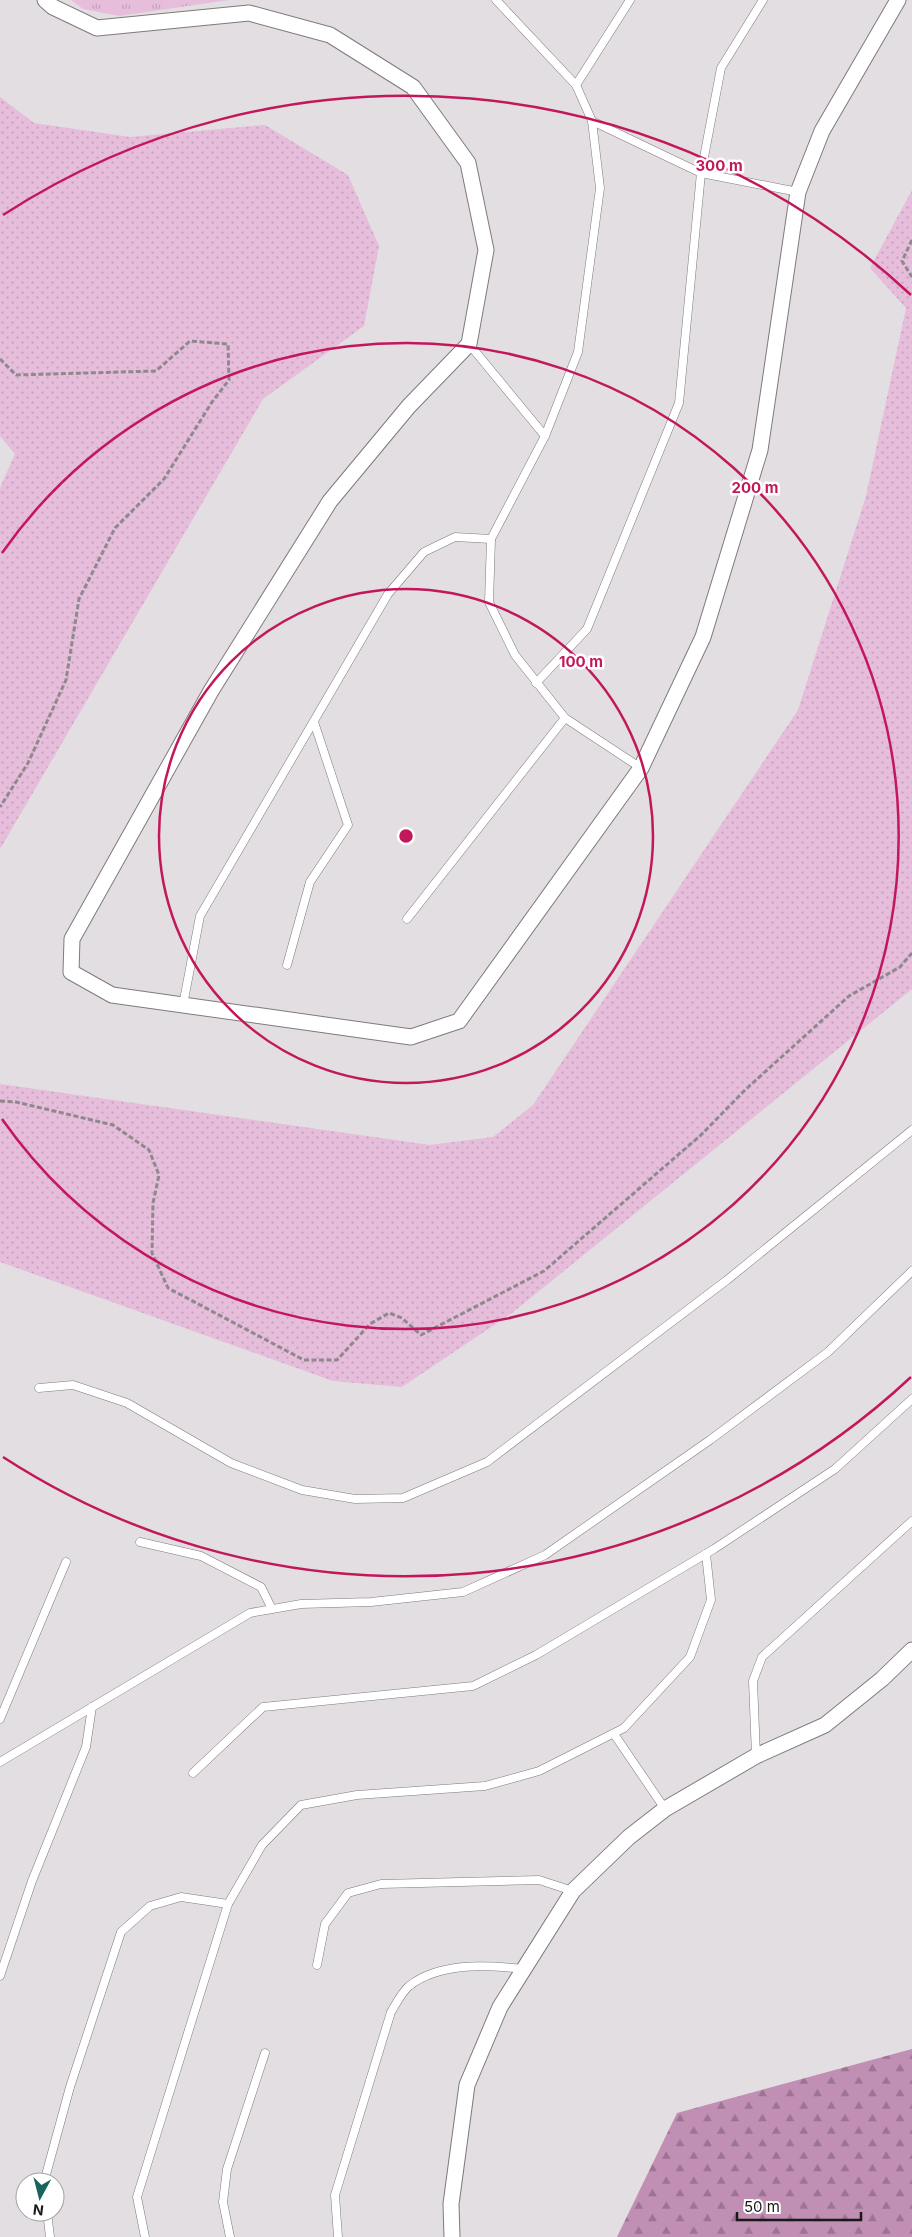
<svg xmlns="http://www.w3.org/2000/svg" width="912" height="2237" viewBox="0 0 912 2237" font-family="Inter,sans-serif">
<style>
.grass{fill:url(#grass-dots)}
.forest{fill:url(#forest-firs)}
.park{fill:url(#park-tufts)}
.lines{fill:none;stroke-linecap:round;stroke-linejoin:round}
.lane-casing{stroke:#7e7a7d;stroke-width:9}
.street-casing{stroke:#7e7a7d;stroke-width:17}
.path{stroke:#8d898c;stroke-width:3;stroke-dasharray:5 2.5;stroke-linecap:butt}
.lane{stroke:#fff;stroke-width:8}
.street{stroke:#fff;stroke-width:15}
.ring{fill:none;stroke:#c2185b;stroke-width:2.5}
.centre{fill:#c2185b;stroke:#fff;stroke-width:2.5}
.ring-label{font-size:15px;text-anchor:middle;font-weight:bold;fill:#c2185b;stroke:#fff;stroke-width:5;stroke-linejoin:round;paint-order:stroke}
</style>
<defs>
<pattern id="grass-dots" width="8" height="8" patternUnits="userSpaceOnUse" patternTransform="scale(1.25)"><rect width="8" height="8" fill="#e6bddb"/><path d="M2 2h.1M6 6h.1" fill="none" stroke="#c5a2bb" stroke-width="1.8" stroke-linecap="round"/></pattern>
<pattern id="forest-firs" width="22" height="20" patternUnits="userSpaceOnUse" patternTransform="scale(1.25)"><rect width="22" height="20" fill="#c18eb4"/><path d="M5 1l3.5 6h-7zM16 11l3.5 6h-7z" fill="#9c7392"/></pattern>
<pattern id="park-tufts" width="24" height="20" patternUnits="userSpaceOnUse" patternTransform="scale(1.25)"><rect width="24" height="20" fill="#e6bddb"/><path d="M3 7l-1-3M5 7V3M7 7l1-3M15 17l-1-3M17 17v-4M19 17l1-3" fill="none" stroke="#c5a2bb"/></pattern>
</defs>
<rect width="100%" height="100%" fill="#e3dee2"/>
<g class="grass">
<polygon points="0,97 34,123 130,137 265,125 348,175 379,246 364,326 263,399 0,849 0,488 15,454 0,436"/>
<polygon points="912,190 912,989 512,1313 402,1387 333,1381 0,1262 0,1084 430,1145 493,1137 533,1105 798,710 866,496 906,308 870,268"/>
</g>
<polygon class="forest" points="912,2049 912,2237 617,2237 677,2113"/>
<polygon class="park" points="71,0 229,0 119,16 83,9"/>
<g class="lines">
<g class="lane-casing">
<g id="lane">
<polyline points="496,0 576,85 592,121 600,188 578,352 545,436 491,539 489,602 515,655 565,718 641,768"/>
<polyline points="576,85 630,0"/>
<polyline points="592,121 701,173 798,192"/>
<polyline points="469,344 545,436"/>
<polyline points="536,683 587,629 679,403 701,173 721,68 763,0"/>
<polyline points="407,919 565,718"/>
<polyline points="287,965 310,882 348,825 314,722"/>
<polyline points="183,1005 200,916 388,594 424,552 455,537 491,539"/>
<polyline points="39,1388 73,1385 127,1403 231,1463 302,1490 355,1499 403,1498 487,1462 727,1280 912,1130"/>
<polyline points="140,1542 201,1556 261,1587 272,1609"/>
<polyline points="0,1719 66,1562"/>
<polyline points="614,1734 665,1809"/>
<polyline points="756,1756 753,1681 762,1657 912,1521"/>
<polyline points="0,1762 250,1613 301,1604 371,1602 463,1592 545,1555 710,1440 828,1352 912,1271"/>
<polyline points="193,1773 263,1707 473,1686 536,1655 714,1549 835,1469 912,1399"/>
<polyline points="317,1965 325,1924 348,1893 381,1884 539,1880 573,1891"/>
<polyline points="0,1976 32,1881 86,1747 92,1707"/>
<polyline points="44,2182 70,2087 121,1932 150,1906 181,1897 228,1904"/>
<polyline points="47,2212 50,2237"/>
<polyline points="145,2237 137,2197 228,1904 262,1845 301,1805 357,1795 485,1786 539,1771 624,1728 690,1657 711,1600 706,1554"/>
<polyline points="230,2237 223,2202 227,2169 265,2053"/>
<path d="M338 2237 335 2195 391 2012C396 2004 402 1992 409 1986 440 1962 485 1965 523 1969"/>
</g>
</g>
<g class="street-casing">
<g id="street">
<polyline points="45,0 53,7 97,28 249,13 330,35 413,87 468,163 486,250 469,344 409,406 330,501 211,691 72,939 71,972 112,995 411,1037 459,1021 641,768 703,637 760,450 798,192 822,131 898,0"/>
<polyline points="452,2237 451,2204 467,2085 500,2007 573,1891 629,1837 665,1809 756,1756 825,1725 882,1679 912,1650"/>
</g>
</g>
<g class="path">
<polyline points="912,240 902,261 912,277"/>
<polyline points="0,359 16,375 156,371 190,341 228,344 229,380 212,402 164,479 115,528 79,599 66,680 28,763 0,807"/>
<polyline points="0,1101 16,1102 113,1125 149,1150 159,1175 153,1203 152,1253 168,1288 304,1360 337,1360 370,1324 389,1313 402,1318 421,1335 544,1271 701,1135 745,1090 849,996 900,967 912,953"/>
</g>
<use href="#lane" class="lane"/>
<use href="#street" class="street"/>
</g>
<g class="ring">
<circle cx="406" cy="836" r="247"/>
<path d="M2 553A493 493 0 1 1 2 1119"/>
<path d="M911 1377A740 740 0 0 1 3 1457M3 215A740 740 0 0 1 911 295"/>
</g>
<circle cx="406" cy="836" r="8" class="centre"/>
<g class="ring-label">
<text x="719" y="171">300 m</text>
<text x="755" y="493">200 m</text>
<text x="581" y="667">100 m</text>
</g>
<g transform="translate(40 2197) rotate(187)"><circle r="24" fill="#ffffff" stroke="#a3a3a3"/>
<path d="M0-4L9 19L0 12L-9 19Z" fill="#18645d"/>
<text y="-8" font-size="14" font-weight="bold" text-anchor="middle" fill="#1a191a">N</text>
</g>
<path d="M737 2212v8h124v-8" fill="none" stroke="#1a191a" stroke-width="2.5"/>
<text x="744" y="2212" font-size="15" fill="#1a191a" stroke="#ffffff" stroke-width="4" paint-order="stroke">50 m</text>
</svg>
